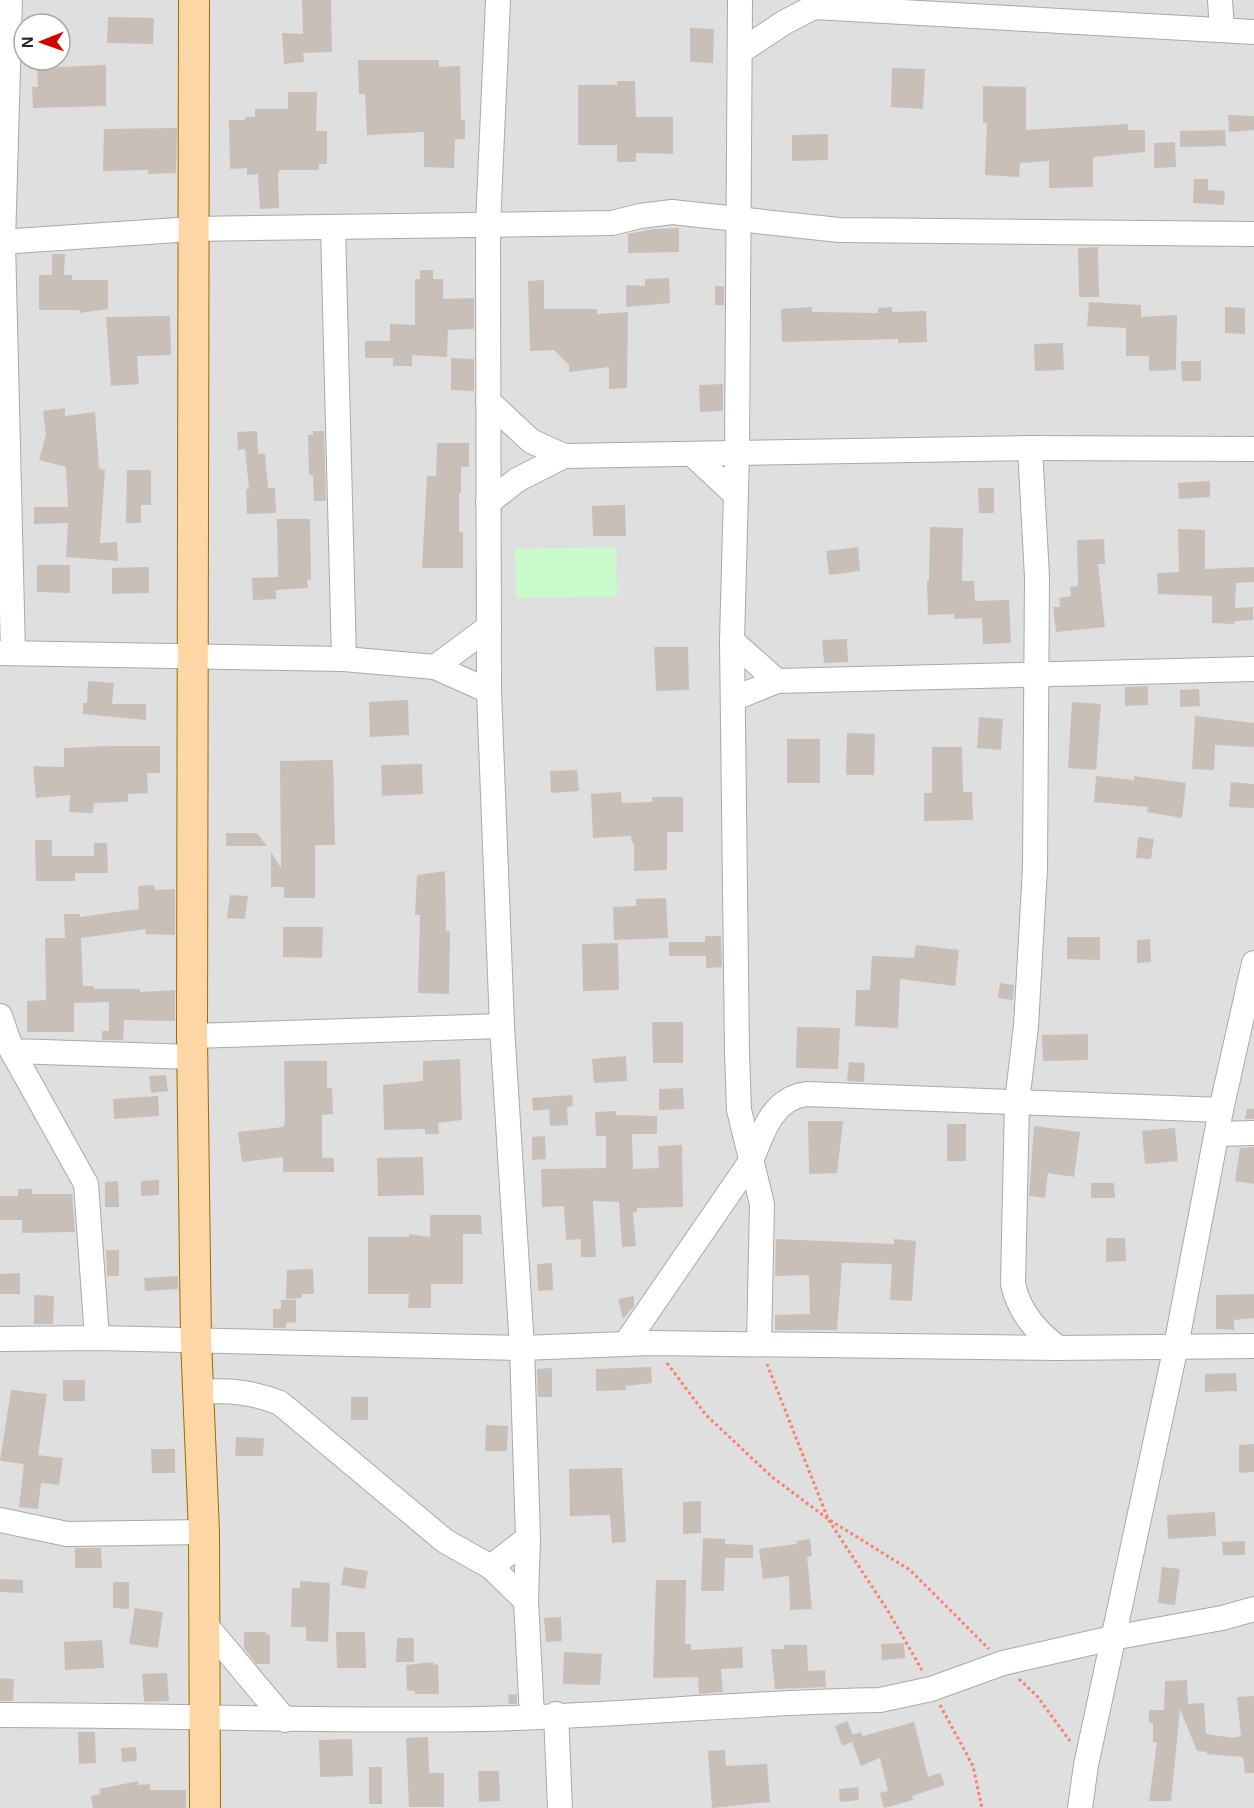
<svg xmlns="http://www.w3.org/2000/svg" width="1254" height="1808" viewBox="0 0 1254 1808" font-family="Helvetica,sans-serif">
<style>
.residential{fill:#e0dfdf;fill-rule:evenodd}
.park{fill:#c8facc}
.building{fill:#c7bfb8}
.lines{fill:none;stroke-linecap:round;stroke-linejoin:round}
.minor-casing{stroke:#a9a9a9;stroke-width:26}
.major-casing{stroke:#a06b00;stroke-width:32}
.path{stroke:#fa8072;stroke-width:3;stroke-dasharray:3 3;stroke-linecap:butt}
.minor{stroke:#fff;stroke-width:24}
.major{stroke:#fcd6a4;stroke-width:30}
</style>
<rect width="100%" height="100%" fill="#f2efe9"/>
<path class="residential" d="M0 0H1254V1808H0ZM24 24H60V60H24Z"/>
<polygon class="park" points="616,547 617,597 516,598 515,549"/>
<g class="building">
<polygon points="302,0 331,0 332,52 303,53 304,62 284,64 282,33 303,34"/>
<polygon points="108,17 154,18 153,44 107,43"/>
<polygon points="690,28 714,29 713,63 690,62"/>
<polygon points="358,60 439,60 439,67 460,66 461,120 465,120 465,139 455,139 454,168 424,167 424,132 367,135 365,94 359,94"/>
<polygon points="106,65 106,106 33,108 32,87 38,87 37,68"/>
<polygon points="892,68 925,69 923,109 891,107"/>
<polygon points="617,81 635,81 636,117 673,117 673,154 636,153 636,162 617,162 617,145 578,145 578,85 617,85"/>
<polygon points="983,86 1026,87 1026,130 1128,124 1128,130 1145,130 1145,152 1093,157 1093,187 1049,188 1049,161 1020,163 1019,177 985,175 987,123 983,123"/>
<polygon points="288,92 317,92 316,131 327,131 327,164 319,164 319,170 280,170 278,174 279,208 260,209 258,174 247,175 247,168 230,169 229,120 245,120 245,117 255,117 255,109 288,109"/>
<polygon points="1228,115 1254,116 1254,130 1229,132"/>
<polygon points="177,128 176,173 148,174 148,170 103,171 104,129"/>
<polygon points="1225,130 1226,146 1180,147 1180,131"/>
<polygon points="828,134 828,160 792,161 792,135"/>
<polygon points="1175,142 1176,167 1154,168 1154,143"/>
<polygon points="1194,179 1208,179 1208,190 1225,191 1224,205 1193,203"/>
<polygon points="679,228 679,252 628,253 628,234 653,229"/>
<polygon points="1098,247 1099,297 1079,297 1078,248"/>
<polygon points="52,254 65,254 64,275 72,275 72,280 108,280 108,309 80,313 79,310 39,310 39,275 52,275"/>
<polygon points="420,270 433,270 433,279 443,279 443,299 474,298 474,329 448,330 447,357 412,355 412,366 393,366 393,358 365,358 365,341 390,341 390,324 415,325 415,279 420,279"/>
<polygon points="669,278 670,303 626,307 626,285 645,286 645,279"/>
<polygon points="544,280 544,309 597,309 597,314 628,312 627,388 609,389 609,367 569,372 569,365 554,350 530,351 528,281"/>
<rect x="715" y="286" width="9" height="19"/>
<polygon points="1089,302 1141,305 1141,317 1177,315 1176,370 1149,371 1149,356 1126,356 1126,328 1087,326"/>
<polygon points="812,307 812,312 878,313 878,308 892,307 892,312 926,311 927,342 898,343 898,339 782,342 781,309"/>
<polygon points="1225,307 1245,308 1245,334 1225,333"/>
<polygon points="170,316 171,355 137,356 139,384 111,386 106,317"/>
<polygon points="1063,343 1064,370 1035,371 1034,344"/>
<polygon points="451,358 474,359 474,391 451,390"/>
<polygon points="1181,361 1201,361 1201,381 1182,381"/>
<polygon points="723,384 723,411 700,412 699,385"/>
<polygon points="65,408 65,416 95,412 99,468 105,470 100,543 117,542 118,561 66,557 68,523 34,524 34,507 68,507 66,467 39,460 46,435 43,411"/>
<polygon points="257,431 258,454 265,454 268,488 275,488 276,513 247,514 246,489 249,489 245,449 238,450 237,432"/>
<polygon points="313,431 324,431 326,501 314,501 313,475 309,475 308,435 313,435"/>
<polygon points="437,443 469,443 469,467 461,467 461,493 459,493 459,532 463,532 463,568 422,568 427,476 436,476"/>
<polygon points="127,470 151,470 151,505 141,505 141,523 126,523"/>
<polygon points="1210,481 1210,497 1179,499 1178,483"/>
<polygon points="978,488 994,488 994,513 979,513"/>
<polygon points="625,505 626,536 593,536 592,506"/>
<polygon points="277,519 310,519 311,580 307,580 308,588 276,590 276,599 253,600 252,578 278,577"/>
<polygon points="930,527 963,528 962,581 974,581 975,601 1009,600 1011,643 983,644 982,618 954,619 954,614 928,615 927,581 929,581"/>
<polygon points="1178,529 1205,530 1205,569 1254,567 1254,582 1236,583 1235,608 1253,607 1253,620 1235,621 1234,624 1212,623 1212,596 1158,594 1157,573 1179,572"/>
<polygon points="1104,539 1105,564 1098,564 1105,627 1056,632 1053,607 1060,607 1059,598 1071,596 1070,587 1078,586 1077,540"/>
<polygon points="858,547 860,571 829,575 826,551"/>
<polygon points="37,565 70,565 70,593 37,592"/>
<polygon points="149,567 149,593 112,594 112,568"/>
<polygon points="847,639 848,662 824,663 822,640"/>
<polygon points="654,647 688,647 689,690 656,691"/>
<polygon points="88,681 114,683 112,704 146,704 146,720 83,714 83,703 87,703"/>
<polygon points="1148,686 1148,705 1125,706 1125,687"/>
<polygon points="1199,689 1200,706 1180,707 1180,690"/>
<polygon points="408,700 409,735 370,737 369,702"/>
<polygon points="1072,702 1101,704 1096,770 1068,768"/>
<polygon points="1195,716 1254,723 1254,747 1215,745 1214,770 1192,769"/>
<polygon points="979,717 1003,719 1001,750 977,748"/>
<polygon points="847,733 875,734 874,775 846,775"/>
<rect x="787" y="739" width="33" height="44"/>
<polygon points="109,746 160,746 160,773 147,773 148,793 128,794 128,802 94,803 93,813 69,812 70,795 36,798 33,766 64,767 64,748"/>
<polygon points="932,747 962,747 963,792 972,792 973,820 924,821 924,793 932,793"/>
<polygon points="333,760 335,845 315,845 315,898 284,898 284,887 271,887 271,852 281,868 280,761"/>
<polygon points="422,764 423,794 382,796 381,765"/>
<polygon points="577,770 579,791 551,793 550,771"/>
<polygon points="1096,776 1134,780 1134,776 1186,783 1182,818 1147,812 1148,807 1094,802"/>
<polygon points="1231,782 1254,784 1254,808 1229,807"/>
<polygon points="621,792 622,803 652,802 652,797 683,797 683,832 667,832 667,870 634,871 634,843 632,843 631,836 593,838 591,794"/>
<polygon points="226,833 257,833 267,846 226,846"/>
<polygon points="1138,837 1154,839 1151,859 1136,858"/>
<polygon points="35,840 52,840 52,856 94,856 94,843 107,843 108,873 75,873 75,881 36,881"/>
<polygon points="445,871 446,931 450,931 449,994 418,993 420,915 415,915 417,875"/>
<polygon points="154,885 155,890 175,889 175,935 145,934 146,929 81,938 83,986 94,986 94,989 140,989 140,992 175,990 175,1021 124,1020 123,1040 102,1040 102,1031 109,1031 109,1002 74,1003 74,1032 27,1032 27,1001 46,1000 45,938 65,938 64,914 80,914 80,917 139,909 138,886"/>
<polygon points="230,895 248,896 245,919 227,918"/>
<polygon points="666,898 668,938 614,940 613,907 636,906 636,899"/>
<polygon points="283,927 323,927 322,958 283,957"/>
<polygon points="705,936 721,936 722,967 706,968 706,956 669,956 669,942 705,942"/>
<polygon points="1067,937 1100,937 1100,960 1067,959"/>
<polygon points="1150,939 1151,962 1137,963 1137,940"/>
<polygon points="618,943 619,990 583,991 582,944"/>
<polygon points="916,945 959,950 955,986 900,979 898,1028 855,1026 856,990 870,990 872,956 914,958"/>
<polygon points="1000,983 1014,985 1013,1000 998,998"/>
<polygon points="652,1022 683,1022 683,1063 653,1063"/>
<polygon points="797,1027 840,1028 838,1069 796,1068"/>
<polygon points="1088,1034 1088,1060 1043,1061 1042,1035"/>
<polygon points="626,1056 627,1081 594,1083 592,1059"/>
<polygon points="460,1059 462,1120 438,1123 439,1134 425,1134 425,1129 384,1130 383,1085 423,1081 423,1061"/>
<polygon points="284,1061 327,1061 327,1088 332,1088 333,1114 322,1115 322,1158 334,1158 334,1172 283,1172 283,1157 242,1162 238,1132 283,1127 285,1122"/>
<polygon points="849,1062 865,1063 864,1082 847,1081"/>
<polygon points="166,1075 168,1091 151,1093 149,1076"/>
<polygon points="683,1088 684,1109 659,1110 659,1089"/>
<polygon points="572,1095 573,1106 567,1107 568,1125 550,1126 549,1109 533,1111 532,1098"/>
<polygon points="158,1096 159,1116 114,1119 113,1099"/>
<polygon points="1247,1109 1254,1109 1254,1119 1245,1119"/>
<polygon points="616,1111 616,1115 657,1116 657,1134 632,1134 633,1169 659,1168 658,1146 682,1145 683,1207 637,1208 637,1212 633,1212 636,1246 622,1247 619,1202 593,1201 596,1257 581,1257 581,1239 566,1240 564,1206 542,1207 541,1169 606,1168 606,1136 596,1136 595,1112"/>
<polygon points="808,1121 843,1121 837,1173 809,1174"/>
<rect x="947" y="1124" width="19" height="37"/>
<polygon points="1034,1126 1080,1132 1074,1177 1048,1173 1045,1198 1029,1196"/>
<polygon points="1175,1128 1178,1161 1145,1164 1142,1131"/>
<polygon points="545,1136 546,1159 532,1160 532,1137"/>
<polygon points="1254,1147 1254,1184 1235,1181 1240,1148"/>
<polygon points="423,1157 424,1195 378,1196 377,1158"/>
<polygon points="159,1180 159,1195 141,1196 141,1181"/>
<polygon points="118,1181 119,1207 105,1207 105,1182"/>
<polygon points="1091,1183 1114,1183 1115,1198 1091,1198"/>
<polygon points="18,1189 32,1189 32,1194 72,1194 75,1232 22,1233 22,1220 0,1220 0,1196 18,1196"/>
<polygon points="430,1215 481,1215 482,1234 463,1234 463,1284 431,1284 431,1308 408,1308 409,1294 368,1294 368,1237 409,1237 409,1234 430,1237"/>
<polygon points="1106,1238 1125,1238 1126,1261 1106,1262"/>
<polygon points="776,1239 894,1244 894,1239 916,1241 912,1301 890,1300 892,1264 842,1263 837,1330 775,1330 775,1315 810,1314 809,1275 775,1276"/>
<polygon points="106,1250 119,1250 119,1276 107,1276"/>
<polygon points="552,1263 553,1290 538,1291 537,1264"/>
<polygon points="313,1269 314,1294 302,1294 302,1298 286,1299 287,1270"/>
<polygon points="20,1273 20,1294 0,1294 0,1274"/>
<polygon points="178,1276 178,1289 145,1291 144,1278"/>
<polygon points="1254,1294 1254,1318 1234,1320 1234,1330 1216,1329 1216,1295"/>
<polygon points="34,1295 54,1296 53,1324 34,1324"/>
<polygon points="634,1296 634,1306 623,1319 618,1299"/>
<polygon points="281,1300 296,1300 296,1322 286,1323 286,1328 273,1328 273,1309 281,1309"/>
<polygon points="651,1367 652,1383 626,1386 626,1390 596,1391 596,1369"/>
<polygon points="552,1368 552,1397 538,1397 537,1369"/>
<polygon points="1236,1373 1237,1391 1205,1392 1205,1374"/>
<rect x="63" y="1380" width="22" height="21"/>
<polygon points="11,1390 47,1394 38,1455 63,1458 59,1485 41,1483 38,1509 19,1507 24,1464 0,1461"/>
<rect x="351" y="1397" width="17" height="23"/>
<polygon points="486,1425 508,1426 507,1451 485,1451"/>
<polygon points="236,1437 264,1438 263,1456 235,1456"/>
<polygon points="1254,1444 1254,1472 1239,1473 1239,1445"/>
<polygon points="151,1449 175,1449 175,1473 152,1473"/>
<polygon points="622,1468 626,1542 612,1543 610,1515 570,1516 569,1469"/>
<polygon points="701,1501 701,1533 683,1534 683,1502"/>
<polygon points="1215,1512 1216,1536 1168,1539 1167,1515"/>
<polygon points="703,1538 725,1539 725,1544 753,1545 753,1558 725,1558 724,1591 701,1591"/>
<polygon points="810,1539 812,1556 807,1557 812,1609 790,1610 789,1576 763,1579 759,1549 797,1544 796,1541"/>
<polygon points="1245,1541 1245,1555 1223,1555 1222,1542"/>
<polygon points="75,1548 101,1548 102,1568 75,1568"/>
<polygon points="344,1567 368,1571 365,1589 341,1585"/>
<polygon points="1162,1567 1180,1569 1175,1605 1158,1603"/>
<polygon points="0,1579 23,1580 23,1593 0,1592"/>
<polygon points="656,1580 686,1580 685,1644 691,1644 691,1650 742,1647 743,1668 721,1669 723,1692 699,1694 698,1677 653,1678"/>
<polygon points="300,1581 330,1583 328,1642 306,1641 306,1627 291,1627 292,1588 300,1588"/>
<polygon points="113,1582 129,1582 129,1609 113,1608"/>
<polygon points="135,1608 163,1612 158,1648 129,1644"/>
<polygon points="561,1617 562,1641 546,1642 544,1618"/>
<polygon points="244,1632 265,1632 270,1636 270,1664 256,1664 244,1648"/>
<polygon points="336,1632 365,1632 366,1668 337,1668"/>
<polygon points="397,1638 414,1638 414,1662 396,1662"/>
<polygon points="102,1640 104,1668 65,1670 64,1642"/>
<polygon points="904,1643 905,1658 882,1660 881,1644"/>
<polygon points="784,1645 807,1645 808,1671 825,1670 826,1687 775,1689 771,1649 784,1649"/>
<polygon points="564,1652 602,1654 600,1685 563,1684"/>
<polygon points="434,1662 433,1665 438,1664 439,1694 415,1694 415,1691 407,1690 406,1665"/>
<polygon points="167,1673 169,1701 144,1702 142,1674"/>
<polygon points="0,1678 14,1679 13,1701 0,1701"/>
<polygon points="1187,1680 1188,1704 1204,1703 1206,1734 1233,1738 1241,1736 1237,1697 1254,1696 1254,1773 1245,1773 1243,1757 1207,1754 1207,1752 1197,1751 1180,1709 1171,1801 1149,1801 1157,1742 1153,1742 1153,1723 1149,1723 1149,1710 1164,1710 1165,1681"/>
<polygon points="517,1694 517,1704 509,1704 508,1695"/>
<polygon points="847,1721 853,1735 861,1732 863,1736 914,1722 928,1777 940,1773 945,1785 912,1796 913,1800 884,1808 880,1793 888,1791 880,1758 861,1766 852,1742 842,1746 835,1726"/>
<polygon points="78,1732 95,1732 96,1763 79,1764"/>
<polygon points="428,1737 429,1773 444,1773 444,1807 409,1807 406,1738"/>
<polygon points="352,1739 353,1776 320,1777 319,1740"/>
<polygon points="136,1747 137,1761 122,1762 121,1748"/>
<polygon points="725,1750 726,1766 767,1764 770,1802 712,1808 708,1751"/>
<rect x="369" y="1767" width="13" height="37"/>
<polygon points="478,1771 499,1771 500,1801 479,1802"/>
<polygon points="138,1781 138,1785 150,1784 150,1790 186,1790 186,1808 93,1808 91,1796 100,1794 99,1789"/>
<polygon points="858,1787 859,1800 840,1802 839,1789"/>
</g>
<g class="lines">
<g class="minor-casing">
<g id="minor">
<polyline points="10,0 3,242 13,653"/>
<polyline points="498,0 488,225 489,691 502,1026 522,1348 528,1538 526,1601 532,1716"/>
<polyline points="740,0 737,454 732,641 737,1052 739,1110 762,1204 759,1344"/>
<polyline points="1220,0 1222,30"/>
<polyline points="741,51 785,22 814,7 1254,32"/>
<polyline points="333,228 344,659"/>
<polyline points="0,242 192,229 612,223 640,216 672,212 839,230 1254,234"/>
<polyline points="488,401 531,441 564,456 1030,448 1254,449"/>
<path d="M1030 448 1037 577 1035 868 1026 1026 1017 1102 1013 1284C1019 1312 1036 1331 1058 1348"/>
<polyline points="693,455 736,495"/>
<polyline points="488,503 517,480 564,456"/>
<polyline points="732,641 777,681"/>
<polyline points="0,653 344,659 435,667 489,691"/>
<polyline points="435,667 489,627"/>
<polyline points="733,699 777,681 1254,669"/>
<polyline points="0,1016 12,1051 192,1057"/>
<polyline points="192,1036 502,1026"/>
<polyline points="12,1051 86,1184 97,1338"/>
<polyline points="1217,1134 1254,1133"/>
<polyline points="0,1339 97,1338 522,1348 651,1343 1058,1348 1254,1346"/>
<path d="M626 1343 751 1161C763 1132 772 1099 806 1094L1221 1110"/>
<path d="M200 1392C230 1390 252 1392 280 1403L445 1541 491 1567 526 1601"/>
<polyline points="0,1520 67,1534 204,1532"/>
<polyline points="491,1567 528,1538"/>
<polyline points="204,1623 285,1720"/>
<polyline points="556,1714 560,1808"/>
<path d="M0 1715C160 1715 320 1722 481 1719 614 1716 747 1702 880 1700L931 1689 1003 1663 1112 1638 1222 1618 1254 1609"/>
<polyline points="1080,1808 1086,1765 1176,1346 1221,1110 1254,963"/>
</g>
</g>
<g class="major-casing">
<polyline id="major" points="194,0 192,1036 196,1340 204,1532 205,1808"/>
</g>
<g class="path">
<polyline points="667,1363 706,1415 772,1477 828,1519 910,1570 989,1649"/>
<polyline points="767,1364 828,1519 888,1611 922,1670"/>
<polyline points="1019,1679 1037,1696 1070,1741"/>
<polyline points="940,1705 973,1766 982,1808"/>
</g>
<use href="#minor" class="minor"/>
<use href="#major" class="major"/>
</g>
<g transform="translate(42 42) rotate(269)"><circle r="28" fill="#ffffff" stroke="#a7a7a7" stroke-width="1.5"/>
<path d="M0-4.5L10 22L0 15L-10 22Z" fill="#d40000"/>
<text y="-9" font-size="16" font-weight="bold" text-anchor="middle" fill="#222222">N</text>
</g>
</svg>
